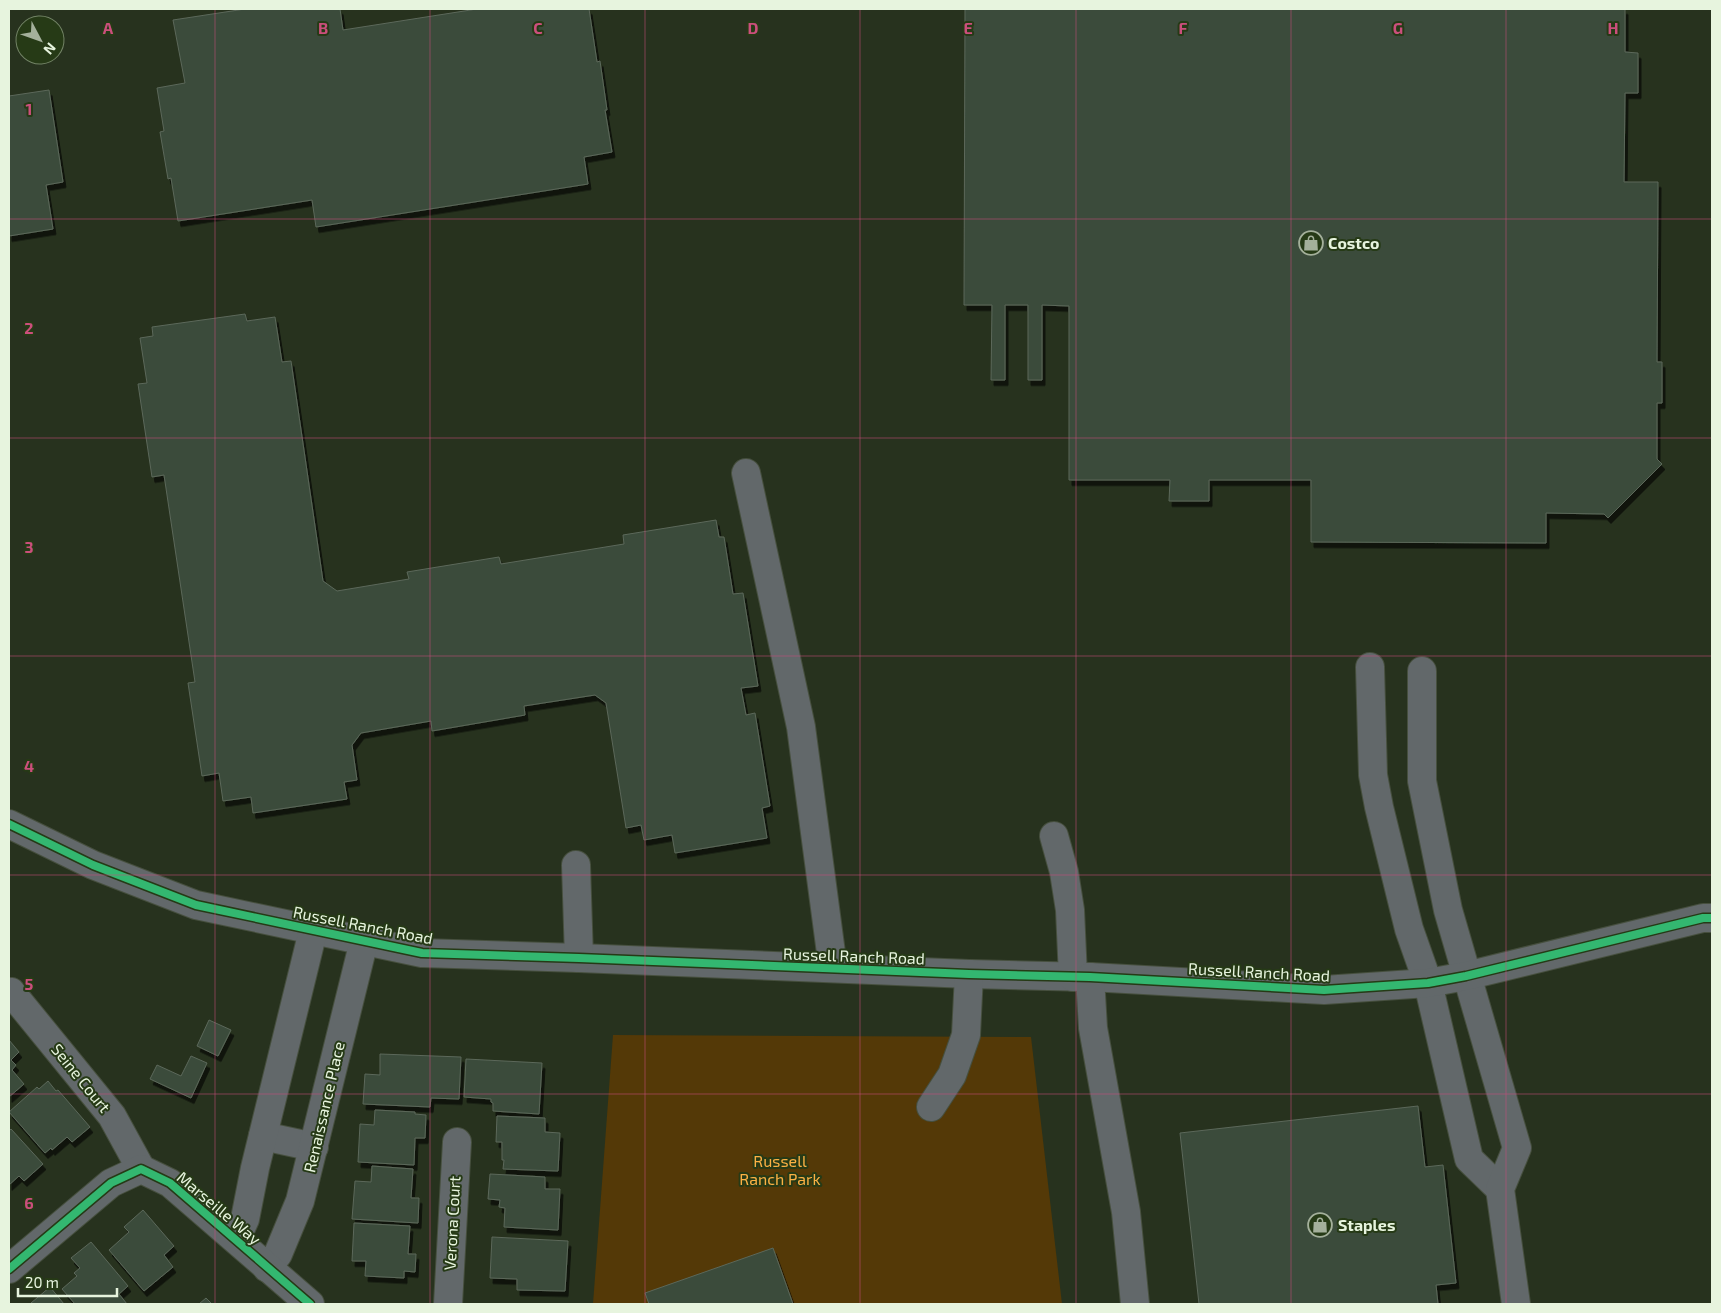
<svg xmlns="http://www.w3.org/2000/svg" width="1721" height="1313" viewBox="0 0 1721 1313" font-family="'Exo 2',sans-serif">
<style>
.green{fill:#543907}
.building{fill:#3a4b3b;stroke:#5c685a;filter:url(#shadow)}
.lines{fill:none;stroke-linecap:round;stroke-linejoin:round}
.minor-casing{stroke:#464f3e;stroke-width:30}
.minor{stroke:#62686a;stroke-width:28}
.cycleway-casing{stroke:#263a16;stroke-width:11}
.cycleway{stroke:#33b770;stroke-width:8}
.grid{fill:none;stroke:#cb4f7c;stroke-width:1;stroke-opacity:0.55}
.labels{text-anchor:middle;stroke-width:4;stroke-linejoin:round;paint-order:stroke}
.poi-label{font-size:16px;font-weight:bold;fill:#e7f4de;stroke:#263a16;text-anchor:start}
.street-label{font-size:16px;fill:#e7f4de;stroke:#263a16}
.park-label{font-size:16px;fill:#fcb144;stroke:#263a16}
.grid-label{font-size:16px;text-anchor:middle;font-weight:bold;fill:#cb4f7c;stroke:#263a16;stroke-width:4;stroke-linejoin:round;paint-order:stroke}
</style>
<defs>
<filter id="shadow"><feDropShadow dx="3" dy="5.5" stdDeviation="0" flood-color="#0009"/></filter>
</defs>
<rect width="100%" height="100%" fill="#27321e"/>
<polygon class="green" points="613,1035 1031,1037 1062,1304 593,1304"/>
<g class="building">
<polygon points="245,9 340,9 343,30 477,9 589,9 597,62 600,61 607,110 605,110 612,152 584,157 588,184 316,227 312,200 178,221 171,178 168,179 160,132 164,131 157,88 185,83 173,20"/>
<polygon points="965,9 1625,9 1625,52 1638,53 1638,93 1625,93 1624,182 1658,182 1657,362 1662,362 1662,403 1657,403 1657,459 1662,464 1608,518 1604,514 1546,513 1546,543 1311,542 1311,480 1209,480 1209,501 1169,501 1170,480 1069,480 1069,306 1042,305 1042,380 1028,380 1028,305 1005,305 1005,380 991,380 992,305 964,305"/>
<polygon points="49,90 63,182 46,185 53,229 9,236 9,96"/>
<polygon points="245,314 247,321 275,317 282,362 291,361 323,581 337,591 409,579 407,572 499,557 501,564 624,544 623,535 716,520 719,537 724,537 733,594 743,593 758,686 741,688 746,715 755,713 770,806 762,808 767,838 675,853 672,835 644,840 641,825 626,828 606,703 595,695 524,706 525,715 432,731 431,721 361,733 352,745 357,780 344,782 347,799 253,813 251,797 223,801 219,773 202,776 188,683 195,682 164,475 152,477 138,384 147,383 140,338 153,336 152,327"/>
<polygon points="209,1020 231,1030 218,1056 197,1046"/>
<polygon points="9,1040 19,1052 11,1060 16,1065 12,1070 24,1084 9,1097"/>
<polygon points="380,1054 461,1057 459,1099 431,1098 430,1107 363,1104 365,1074 380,1075"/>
<polygon points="191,1056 207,1063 191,1098 150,1079 157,1065 181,1076"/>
<polygon points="466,1059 542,1063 539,1114 493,1111 493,1103 491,1102 491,1099 464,1097"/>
<polygon points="48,1081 56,1091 58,1090 90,1127 72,1142 67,1137 52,1150 51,1148 45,1153 9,1112 37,1087 39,1089"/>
<polygon points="1418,1106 1425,1167 1443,1165 1456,1283 1436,1285 1438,1304 1199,1304 1180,1133"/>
<polygon points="375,1110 415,1112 415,1114 426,1115 425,1138 415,1138 414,1165 358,1162 360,1124 374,1125"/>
<polygon points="497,1116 545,1118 545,1132 560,1133 558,1171 503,1169 504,1160 502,1160 502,1142 496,1142"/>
<polygon points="11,1129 43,1164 24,1181 19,1176 9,1185 9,1131"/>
<polygon points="372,1166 413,1169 411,1198 419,1198 418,1223 352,1219 355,1181 371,1182"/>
<polygon points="490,1174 545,1177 545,1189 560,1189 558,1230 504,1227 505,1208 499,1207 500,1200 488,1199"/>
<polygon points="143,1210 174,1246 164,1255 173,1267 144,1291 109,1250 129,1232 124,1227"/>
<polygon points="354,1223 410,1226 408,1254 416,1254 415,1272 404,1271 404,1278 365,1276 366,1261 352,1261"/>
<polygon points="492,1237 568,1241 565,1291 517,1290 517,1279 490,1278"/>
<polygon points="91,1242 128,1286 119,1294 127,1304 75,1304 62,1289 77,1276 74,1273 80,1268 71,1258"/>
<polygon points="773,1248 793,1304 649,1304 645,1293"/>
<polygon points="50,1287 64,1304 32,1304 31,1303"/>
<polygon points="206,1298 212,1304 199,1304"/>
</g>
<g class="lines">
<g class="minor-casing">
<g id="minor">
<polyline points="746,473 801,727 833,968"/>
<polyline points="1370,667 1373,775 1379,807 1409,929 1428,983 1469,1159 1500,1189"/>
<polyline points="1422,671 1422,781 1448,910 1517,1148 1500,1189 1516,1304"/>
<polyline points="9,824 93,865 196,905 422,953 579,958 969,974 1090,977 1324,990 1428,983 1466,976 1703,918 1712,918"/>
<polyline points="1054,836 1064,872 1070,910 1073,977"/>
<polyline points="576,865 579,958"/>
<polyline points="1090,977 1093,1028 1126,1212 1135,1304"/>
<polyline points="11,992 112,1116 141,1169"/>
<polyline points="931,1107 952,1075 966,1035 969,974"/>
<polyline points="263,1136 314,1147"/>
<polyline points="236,1239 245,1219 255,1168 313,931"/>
<polyline points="267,1268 278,1254 300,1201 364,941"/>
<polyline points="9,1269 111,1183 141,1169 170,1183 310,1304"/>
<polyline points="448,1304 457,1142"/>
</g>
</g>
<use href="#minor" class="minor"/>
<g class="cycleway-casing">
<g id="cycleway">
<polyline points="9,824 93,865 196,905 422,953 579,958 969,974 1090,977 1324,990 1428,983 1466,976 1703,918 1712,918"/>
<polyline points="9,1269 111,1183 141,1169 170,1183 310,1304"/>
</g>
</g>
<use href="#cycleway" class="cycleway"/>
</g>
<path class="grid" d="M215 9V1304M430 9V1304M645 9V1304M860 9V1304M1076 9V1304M1291 9V1304M1506 9V1304M9 219H1712M9 438H1712M9 656H1712M9 875H1712M9 1094H1712"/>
<defs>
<g id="shop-ring" transform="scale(1.25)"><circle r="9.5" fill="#263a16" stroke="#a4b09b" stroke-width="1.5"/><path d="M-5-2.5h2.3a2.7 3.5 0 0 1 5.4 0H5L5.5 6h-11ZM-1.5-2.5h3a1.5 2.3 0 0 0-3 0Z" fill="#a4b09b"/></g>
</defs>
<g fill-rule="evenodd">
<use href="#shop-ring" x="1311" y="243"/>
<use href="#shop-ring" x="1320" y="1225"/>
</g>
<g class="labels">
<g class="poi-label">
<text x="1328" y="249">Costco</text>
<text x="1338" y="1231">Staples</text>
</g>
<g class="street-label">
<text transform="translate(363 925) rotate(11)" y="6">Russell Ranch Road</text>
<text transform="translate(854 956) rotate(2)" y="6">Russell Ranch Road</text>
<text transform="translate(1259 972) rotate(3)" y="6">Russell Ranch Road</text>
<text transform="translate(81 1078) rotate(51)" y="6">Seine Court</text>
<text transform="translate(324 1107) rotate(-77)" y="6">Renaissance Place</text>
<text transform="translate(219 1208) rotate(40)" y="6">Marseille Way</text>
<text transform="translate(452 1223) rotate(-87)" y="6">Verona Court</text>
</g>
<g class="park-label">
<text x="780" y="1167">Russell<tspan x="780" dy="18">Ranch Park</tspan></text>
</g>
</g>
<g class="grid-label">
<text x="108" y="34">A</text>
<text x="323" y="34">B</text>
<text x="538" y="34">C</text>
<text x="753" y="34">D</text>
<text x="968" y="34">E</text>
<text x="1183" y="34">F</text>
<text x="1398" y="34">G</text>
<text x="1613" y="34">H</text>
<text x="29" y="115">1</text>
<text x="29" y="334">2</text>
<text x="29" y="553">3</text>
<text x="29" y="772">4</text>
<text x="29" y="990">5</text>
<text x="29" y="1209">6</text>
</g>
<rect width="1721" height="1313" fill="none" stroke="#e7f4de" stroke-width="20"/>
<g transform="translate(40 40) rotate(131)"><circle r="24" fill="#263a16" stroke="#738466"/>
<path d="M0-4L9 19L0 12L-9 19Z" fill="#a4b09b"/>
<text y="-8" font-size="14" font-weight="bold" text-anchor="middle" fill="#e7f4de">N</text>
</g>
<path d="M18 1288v8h99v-8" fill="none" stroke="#e7f4de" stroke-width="2.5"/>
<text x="25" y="1288" font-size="15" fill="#e7f4de" stroke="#263a16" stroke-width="4" paint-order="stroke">20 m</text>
</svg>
